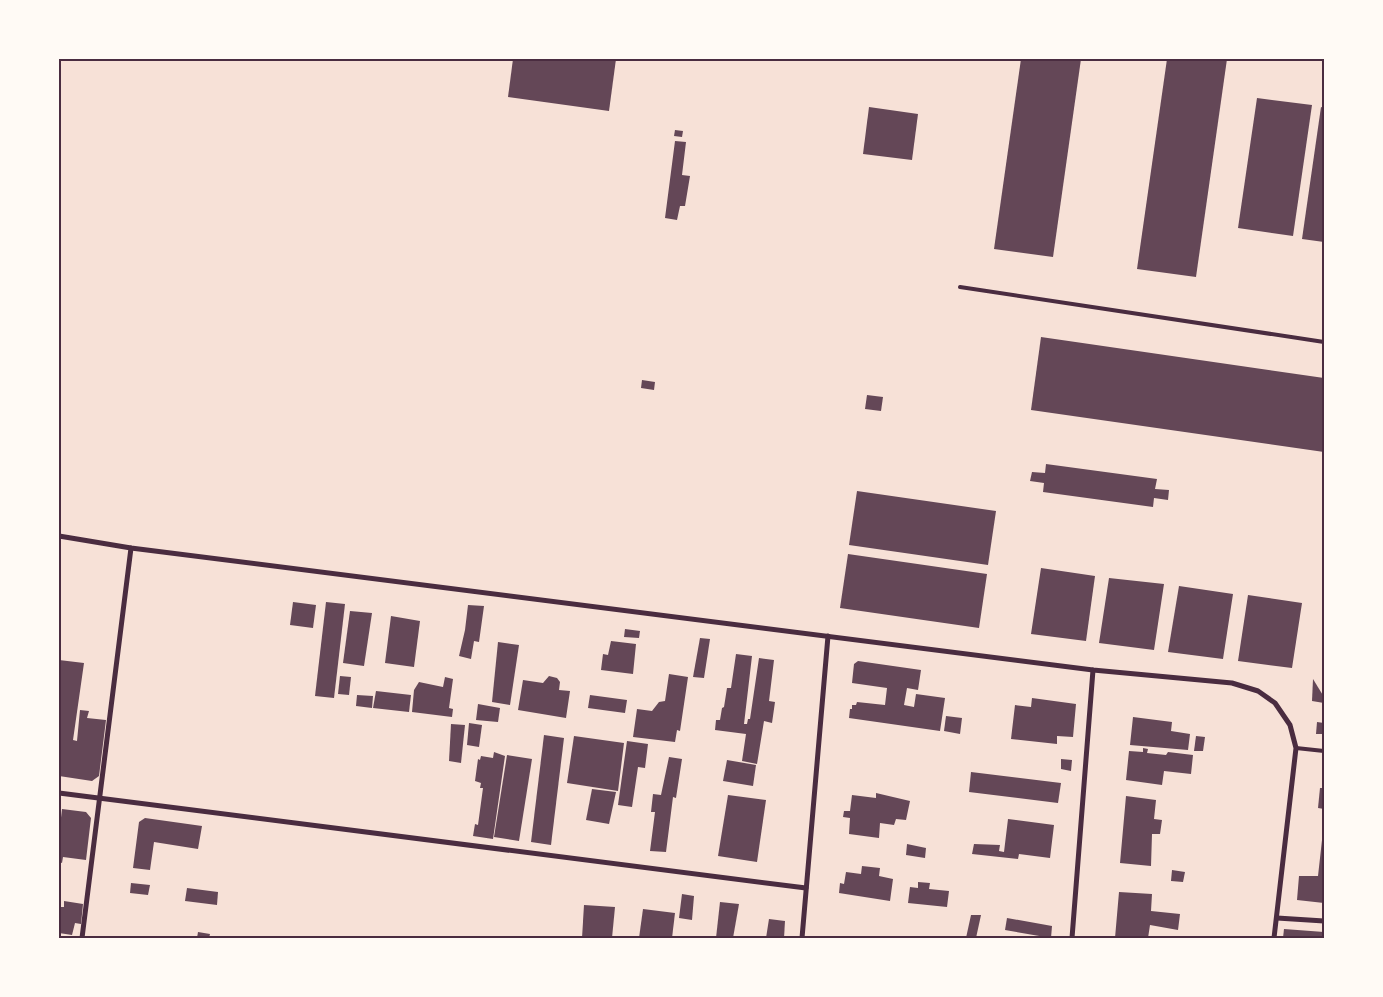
<svg xmlns="http://www.w3.org/2000/svg" width="1383" height="997" viewBox="0 0 1383 997" font-family="Rubik,sans-serif">
<style>
.building{fill:#644757}
.lines{fill:none;stroke-linecap:round;stroke-linejoin:round}
.service{stroke:#4a2c40;stroke-width:4}
.minor{stroke:#4a2c40;stroke-width:5}
.neatline{fill:none;stroke:#4a2c40;stroke-width:2}
</style>
<rect width="100%" height="100%" fill="#f7e1d7"/>
<g class="building">
<polygon points="513,59 616,59 609,111 508,97"/>
<polygon points="1021,59 1081,59 1053,257 994,249"/>
<polygon points="1167,59 1227,59 1196,277 1137,269"/>
<polygon points="1257,98 1312,105 1293,236 1238,228"/>
<polygon points="869,107 918,114 912,160 863,154"/>
<polygon points="1321,107 1324,108 1324,242 1302,239"/>
<polygon points="675,130 683,131 682,137 674,136"/>
<polygon points="675,141 686,142 682,175 690,176 685,206 680,206 677,220 665,218"/>
<polygon points="1041,337 1324,378 1324,452 1031,410"/>
<polygon points="642,380 655,382 654,390 641,388"/>
<polygon points="867,395 883,397 881,411 865,409"/>
<polygon points="1046,464 1157,479 1155,489 1169,490 1168,500 1154,498 1153,507 1043,492 1044,483 1030,481 1032,472 1045,473"/>
<polygon points="857,491 996,511 988,565 849,545"/>
<polygon points="848,554 987,574 979,628 840,608"/>
<polygon points="1041,568 1095,576 1086,641 1031,634"/>
<polygon points="1109,578 1164,584 1154,650 1099,643"/>
<polygon points="1179,586 1233,594 1223,659 1168,652"/>
<polygon points="1248,595 1302,603 1292,668 1238,661"/>
<polygon points="293,602 316,605 313,628 290,625"/>
<polygon points="326,602 345,604 334,698 315,696"/>
<polygon points="468,605 484,606 479,642 474,641 471,659 459,656 465,630"/>
<polygon points="350,611 372,613 364,666 343,663"/>
<polygon points="391,616 420,621 414,667 385,663"/>
<polygon points="625,629 640,631 639,638 624,637"/>
<polygon points="700,638 710,639 704,678 693,677"/>
<polygon points="611,641 636,644 633,674 601,670 603,654 608,655"/>
<polygon points="498,642 519,645 510,705 492,702"/>
<polygon points="736,654 752,656 744,724 747,724 748,719 750,719 759,658 774,660 769,701 775,702 772,723 764,721 757,764 742,761 746,734 715,730 716,720 720,720 722,708 724,707 727,688 731,688"/>
<polygon points="59,660 84,663 73,740 77,741 80,710 89,711 87,718 106,720 99,776 92,781 59,776"/>
<polygon points="858,661 921,670 918,690 907,688 904,705 914,707 916,694 945,698 940,731 849,718 850,709 852,709 852,705 856,705 857,702 885,705 887,688 852,683 854,664"/>
<polygon points="669,674 688,677 680,731 677,730 675,742 633,737 637,709 652,711 659,702 665,701"/>
<polygon points="340,676 351,677 349,695 338,694"/>
<polygon points="549,676 557,678 560,682 559,690 570,691 566,718 518,710 523,680 543,683"/>
<polygon points="445,677 453,679 449,708 453,709 452,717 412,712 414,690 419,682 443,687"/>
<polygon points="1313,679 1324,697 1324,703 1312,701"/>
<polygon points="376,691 411,695 409,712 373,708"/>
<polygon points="357,695 373,696 372,708 356,706"/>
<polygon points="590,695 627,700 625,713 588,708"/>
<polygon points="1032,698 1076,704 1073,737 1057,736 1057,744 1011,739 1015,705 1031,707"/>
<polygon points="478,704 500,708 498,722 476,720"/>
<polygon points="946,716 962,718 960,734 944,731"/>
<polygon points="1133,717 1172,722 1171,731 1190,734 1188,750 1130,745"/>
<polygon points="1317,722 1324,723 1324,734 1316,734"/>
<polygon points="469,723 482,725 479,747 467,745"/>
<polygon points="451,724 465,725 461,763 449,761"/>
<polygon points="544,735 564,738 551,845 531,842"/>
<polygon points="574,736 624,743 618,791 567,783"/>
<polygon points="1196,736 1205,737 1203,751 1194,751"/>
<polygon points="627,741 648,744 645,768 638,767 632,807 618,805"/>
<polygon points="1143,748 1148,749 1147,753 1166,755 1168,752 1193,755 1191,774 1164,771 1162,785 1126,780 1129,751 1143,752"/>
<polygon points="494,752 505,756 493,839 473,836 475,824 478,825 483,788 480,788 481,783 475,781 478,759 480,760 481,756 493,758"/>
<polygon points="507,755 532,759 519,841 494,837"/>
<polygon points="669,757 682,759 676,798 673,797 666,852 650,851 655,812 651,812 653,794 661,795"/>
<polygon points="1061,759 1072,760 1071,771 1061,769"/>
<polygon points="727,760 756,765 753,786 723,781"/>
<polygon points="971,772 1061,783 1058,803 969,792"/>
<polygon points="1320,788 1324,788 1324,809 1318,808"/>
<polygon points="592,789 616,792 609,824 586,820"/>
<polygon points="876,793 910,801 906,820 896,819 894,825 880,823 879,838 849,834 850,818 843,817 844,811 850,811 852,795 876,798"/>
<polygon points="728,795 766,800 757,862 718,856"/>
<polygon points="1126,796 1156,800 1154,819 1162,820 1160,834 1152,834 1151,866 1120,863"/>
<polygon points="62,809 86,812 91,818 86,860 63,857 62,863 59,862 59,835"/>
<polygon points="145,818 202,826 198,849 154,842 150,870 133,868 139,822"/>
<polygon points="1008,819 1054,825 1050,858 1019,854 1018,859 972,854 974,844 1000,845 999,851 1004,852"/>
<polygon points="1323,831 1324,831 1324,903 1297,900 1299,876 1318,876"/>
<polygon points="907,844 926,848 925,858 906,855"/>
<polygon points="862,866 880,868 879,876 893,879 890,901 839,893 840,883 844,884 846,872 861,874"/>
<polygon points="1172,870 1185,872 1183,882 1171,881"/>
<polygon points="918,882 930,883 929,889 949,891 947,907 908,903 910,887 918,888"/>
<polygon points="131,883 150,885 148,895 130,893"/>
<polygon points="187,888 218,892 217,905 185,901"/>
<polygon points="1119,892 1152,894 1151,911 1180,914 1178,930 1150,925 1148,938 1115,938"/>
<polygon points="682,894 694,896 692,920 679,918"/>
<polygon points="64,901 83,904 81,924 75,923 72,935 59,933 59,907 64,907"/>
<polygon points="720,902 739,904 733,938 716,938"/>
<polygon points="584,905 615,907 612,938 582,938"/>
<polygon points="643,909 675,913 672,938 639,938"/>
<polygon points="971,915 981,915 976,938 966,938"/>
<polygon points="1007,918 1052,926 1051,938 1005,930"/>
<polygon points="769,919 785,921 784,938 766,938"/>
<polygon points="1284,929 1324,932 1324,938 1283,938"/>
<polygon points="198,932 210,934 209,938 197,938"/>
</g>
<g class="lines">
<g class="service">
<polyline points="960,287 1324,342"/>
<polyline points="1296,748 1324,751"/>
</g>
<g class="minor">
<polyline points="59,536 131,548 1093,670 1232,683 1258,691 1275,703 1290,725 1296,748 1274,938"/>
<polyline points="59,793 806,888"/>
<polyline points="1277,918 1324,921"/>
<polyline points="82,938 131,548"/>
<polyline points="802,938 828,636"/>
<polyline points="1072,938 1093,670"/>
</g>
</g>
<rect width="1383" height="997" fill="none" stroke="#fffaf5" stroke-width="120"/>
<rect x="60" y="60" width="1263" height="877" class="neatline"/>
</svg>
